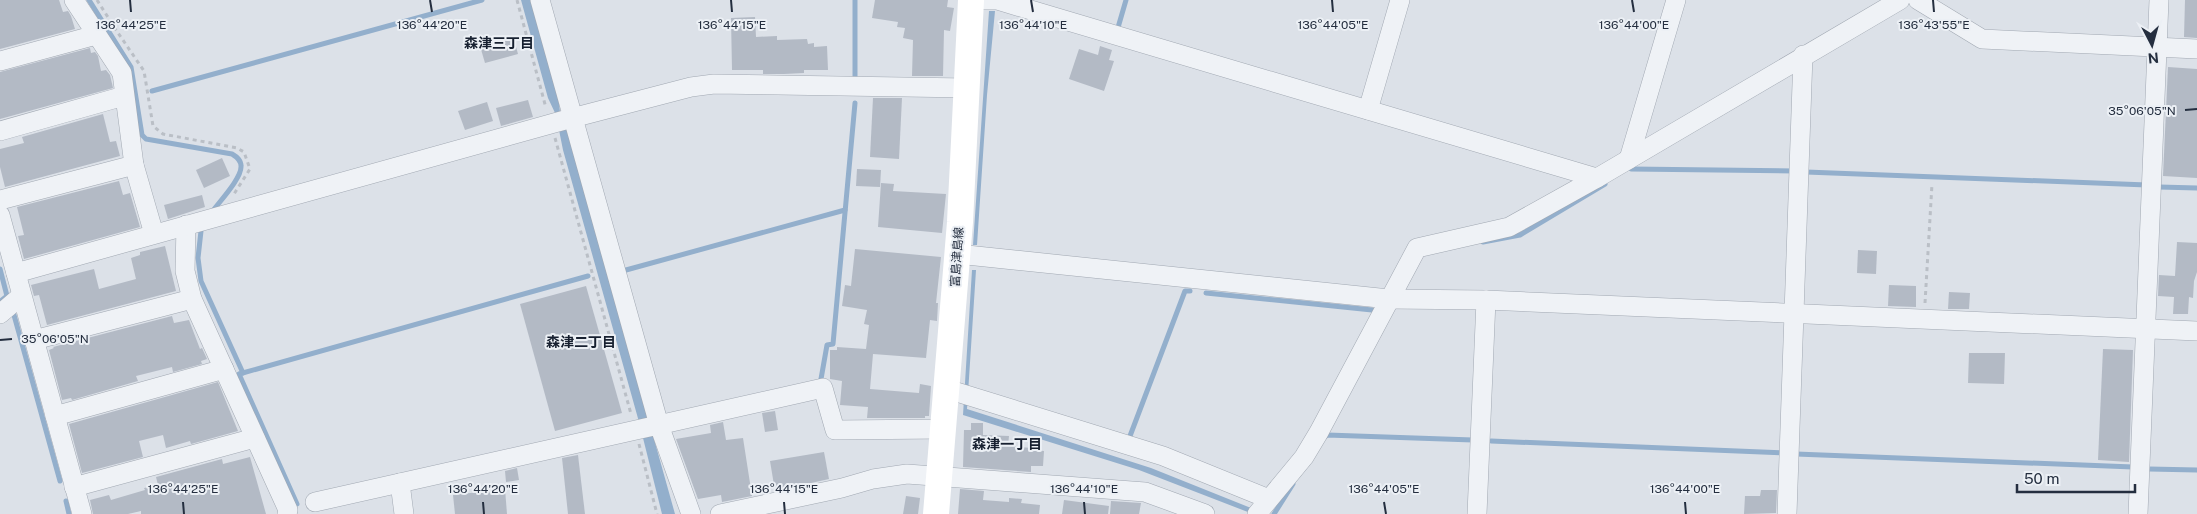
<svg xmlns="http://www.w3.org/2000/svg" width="2197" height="514" viewBox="0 0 2197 514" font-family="'Public Sans','Noto Sans JP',sans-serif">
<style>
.water{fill:#93afcc}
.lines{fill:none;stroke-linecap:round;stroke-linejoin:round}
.stream{stroke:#93afcc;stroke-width:5}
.building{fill:#b3bac5}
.street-casing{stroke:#a1a8b2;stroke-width:20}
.path{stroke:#babfc6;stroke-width:3;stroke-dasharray:4 4;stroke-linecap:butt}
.street{stroke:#eff2f6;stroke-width:19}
.secondary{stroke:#fff;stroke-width:26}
.ticks{fill:none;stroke:#242e3f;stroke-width:2}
.labels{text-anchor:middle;stroke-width:4;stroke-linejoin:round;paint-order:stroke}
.street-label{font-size:12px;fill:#242e3f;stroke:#ecf0f5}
.neighbourhood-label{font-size:14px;font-weight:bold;fill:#172030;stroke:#ecf0f5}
.ticks-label{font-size:12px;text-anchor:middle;fill:#242e3f;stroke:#ecf0f5;stroke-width:4;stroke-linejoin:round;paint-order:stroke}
</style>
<rect width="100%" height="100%" fill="#dce1e8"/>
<g class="water">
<polygon points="521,0 532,0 558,94 560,112 572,146 675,514 662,514 639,422 563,150 556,115 548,98"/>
<polygon points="989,11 995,11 987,95 977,245 973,245"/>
<polygon points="972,270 976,270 967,409 1151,468 1261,512 1253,514 1139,470 963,415"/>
</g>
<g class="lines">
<g class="stream">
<path d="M89 0 131 67 142 135 146 139 232 154C237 157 241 160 241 166 242 178 219 202 212 212"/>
<polyline points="855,0 855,76"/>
<polyline points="1117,31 1126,0"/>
<polyline points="152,91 482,0"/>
<polyline points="1631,169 1795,171"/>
<polyline points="1806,172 2147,185"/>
<polyline points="2159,187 2197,188"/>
<polyline points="201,231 198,258 201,281 243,373"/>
<polyline points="1483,242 1520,235 1605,184"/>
<polyline points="0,269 7,296 2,300"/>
<polyline points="626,270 845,210"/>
<polyline points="1206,293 1372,310"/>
<polyline points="14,315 60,481"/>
<polyline points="821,379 827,345 833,344 855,103"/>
<polyline points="1130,436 1185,291 1190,291"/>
<polyline points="1325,437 1327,435 1473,440"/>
<polyline points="1491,441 1785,453"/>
<polyline points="1796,454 2133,467"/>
<polyline points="2149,469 2197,470"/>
<polyline points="66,501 69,514"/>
<polyline points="297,504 239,374 588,276"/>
<polyline points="1274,514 1293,484"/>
</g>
</g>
<g class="building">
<polygon points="0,0 59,0 63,12 68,11 71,16 75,29 0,49"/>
<polygon points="875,0 948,0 947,7 954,8 950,31 944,30 943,76 912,76 913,40 903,38 905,28 897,27 898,22 872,18"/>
<polygon points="2185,0 2197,0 2197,38 2184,37"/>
<polygon points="755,17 756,37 777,36 777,40 807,39 808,44 814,43 814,47 827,46 828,70 804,70 804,73 784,74 763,74 763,70 732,70 731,18"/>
<polygon points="513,36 518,54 485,63 480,46"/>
<polygon points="1100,46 1112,50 1109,60 1114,61 1104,91 1069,79 1079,49 1098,55"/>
<polygon points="90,48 91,53 95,52 98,56 101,71 106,70 110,75 113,88 0,119 0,72"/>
<polygon points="2168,67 2197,69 2197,178 2163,176"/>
<polygon points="873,98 902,98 899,159 870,157"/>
<polygon points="528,100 533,117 501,126 496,108"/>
<polygon points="487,102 493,121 465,130 458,111"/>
<polygon points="103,114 110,142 116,141 120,156 5,187 0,167 0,149 24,143 22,137"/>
<polygon points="222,158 230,176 204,188 196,170"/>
<polygon points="857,169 881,170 880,187 856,186"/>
<polygon points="119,181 123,195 130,193 140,227 24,259 18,236 24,235 17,207"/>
<polygon points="881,183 894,184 893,191 946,194 942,233 878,227"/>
<polygon points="202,195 205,207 168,219 164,205"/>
<polygon points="2177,242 2197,243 2197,272 2194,281 2193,298 2189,297 2188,314 2173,314 2174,297 2158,296 2159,275 2175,276"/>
<polygon points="165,246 176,291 47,325 39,295 34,296 31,285 94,269 99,289 136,279 131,258 140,255 140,252"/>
<polygon points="855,249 941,257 936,303 938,303 937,321 930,320 926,358 873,354 870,389 919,393 920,384 931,386 929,416 925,416 925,418 867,418 868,407 840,405 842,381 830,379 830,350 837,350 837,347 866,349 869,325 864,324 867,310 842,306 845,285 851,286"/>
<polygon points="1858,250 1877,251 1876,274 1857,273"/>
<polygon points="1889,285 1916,286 1916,307 1888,306"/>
<polygon points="586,286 622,413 555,431 520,304"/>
<polygon points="1949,292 1970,293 1969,309 1948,309"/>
<polygon points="172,316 174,323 189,320 200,349 202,348 207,359 201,361 202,364 173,372 172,367 136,376 138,381 72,400 71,398 62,400 49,350 54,348 53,347"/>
<polygon points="2103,349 2133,350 2129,462 2098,460"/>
<polygon points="1969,353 2005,353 2004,384 1968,383"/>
<polygon points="218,382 238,431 191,444 190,441 166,448 163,435 139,441 143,457 82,473 69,424"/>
<polygon points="775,411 778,430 765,432 762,413"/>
<polygon points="723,422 726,440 743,438 752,496 722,502 721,495 698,499 676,439 711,433 710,425"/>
<polygon points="971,423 983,423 983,435 1009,436 1008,446 1032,448 1032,450 1044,451 1043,466 1031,466 1031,472 963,467 964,430 971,430"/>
<polygon points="824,452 829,479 775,491 770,461"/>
<polygon points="578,455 585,514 568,514 562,458"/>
<polygon points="250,457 266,514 141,514 141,511 128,514 93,514 90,500 109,495 111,500 145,490 144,488 158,485 156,477 222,459 223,464"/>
<polygon points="517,468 519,480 506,482 505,471"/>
<polygon points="505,489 507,514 455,514 453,495"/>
<polygon points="960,489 984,491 983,500 1009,502 1009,498 1022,499 1021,503 1040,505 1039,514 958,514"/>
<polygon points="1761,490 1777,490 1776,513 1744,514 1745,496 1760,496"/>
<polygon points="906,496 920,498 918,514 903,514"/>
<polygon points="1064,500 1109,506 1108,514 1062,514"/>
<polygon points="1111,501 1141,503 1139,514 1110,514"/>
</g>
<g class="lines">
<g class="street-casing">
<g id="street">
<polyline points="74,0 122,73 134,165 154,234"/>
<polyline points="540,0 659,425 691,514"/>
<polyline points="983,0 997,0 1597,178"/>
<polyline points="1918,0 1982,39 2197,49"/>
<polyline points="0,61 96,35"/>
<polyline points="1368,110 1400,0"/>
<polyline points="0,131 124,96"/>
<polyline points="1629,159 1676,0"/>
<polyline points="0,200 134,165"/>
<polyline points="0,215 82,514"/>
<polyline points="186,225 185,271 192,299 288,510 287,514"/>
<polyline points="957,254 1389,299 1486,300 2197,331"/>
<polyline points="16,273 572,118 691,87 714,84 967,88"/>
<polyline points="0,314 21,296"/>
<polyline points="34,340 192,299"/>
<polyline points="947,389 1163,456 1269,499"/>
<polyline points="55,416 224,369"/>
<polyline points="400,483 404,514"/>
<polyline points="74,487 255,438"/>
<polyline points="315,502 823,388 835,430 943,429"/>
<polyline points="720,514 842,488 873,479 907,474 1145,492 1205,514"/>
<polyline points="1257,514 1304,457 1319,432 1417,248 1509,227 1597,178 1900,0"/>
<polyline points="1477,514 1486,300"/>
<polyline points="1787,514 1803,55"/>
<polyline points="2138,514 2159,0"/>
</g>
</g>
<g class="path">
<polyline points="97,0 111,22"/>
<polyline points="517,0 546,108"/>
<polyline points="114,27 144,71 153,126 163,134 237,148 244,152 250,169 234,194"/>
<polyline points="555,138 631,414"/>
<polyline points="1925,303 1932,184"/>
<polyline points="639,444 657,514"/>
</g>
<use href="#street" class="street"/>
<polyline class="secondary" points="936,514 960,222 971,0"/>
</g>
<path class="ticks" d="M130 0 131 12M430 0 432 12M731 0 732 12M1031 0 1033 12M1332 0 1333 12M1632 0 1634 12M1933 0 1934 12M2185 110 2197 109M0 340 12 339M183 502 184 514M483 502 484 514M784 502 785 514M1084 502 1085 514M1384 502 1386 514M1685 502 1686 514"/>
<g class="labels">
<g class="street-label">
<text transform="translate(957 257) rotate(-86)" y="4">富島津島線</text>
</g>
<g class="neighbourhood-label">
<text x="499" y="48">森津三丁目</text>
<text x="581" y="347">森津二丁目</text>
<text x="1007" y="449">森津一丁目</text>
</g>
</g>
<g class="ticks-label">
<text x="131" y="29">136°44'25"E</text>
<text x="432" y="29">136°44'20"E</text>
<text x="732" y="29">136°44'15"E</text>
<text x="1033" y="29">136°44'10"E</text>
<text x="1333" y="29">136°44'05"E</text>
<text x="1634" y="29">136°44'00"E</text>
<text x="1934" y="29">136°43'55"E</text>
<text x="2142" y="115">35°06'05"N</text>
<text x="55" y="343">35°06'05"N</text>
<text x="183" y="493">136°44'25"E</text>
<text x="483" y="493">136°44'20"E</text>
<text x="784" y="493">136°44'15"E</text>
<text x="1084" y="493">136°44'10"E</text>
<text x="1384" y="493">136°44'05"E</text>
<text x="1685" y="493">136°44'00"E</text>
</g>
<g transform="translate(2152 45) rotate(174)" stroke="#ecf0f5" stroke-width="4" paint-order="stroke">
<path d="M0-4L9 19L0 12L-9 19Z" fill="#242e3f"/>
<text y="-8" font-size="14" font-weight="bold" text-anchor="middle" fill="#242e3f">N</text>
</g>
<path d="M2017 484v8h118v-8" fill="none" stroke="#242e3f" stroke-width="2.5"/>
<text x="2024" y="484" font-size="15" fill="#242e3f" stroke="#ecf0f5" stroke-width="4" paint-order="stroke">50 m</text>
</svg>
